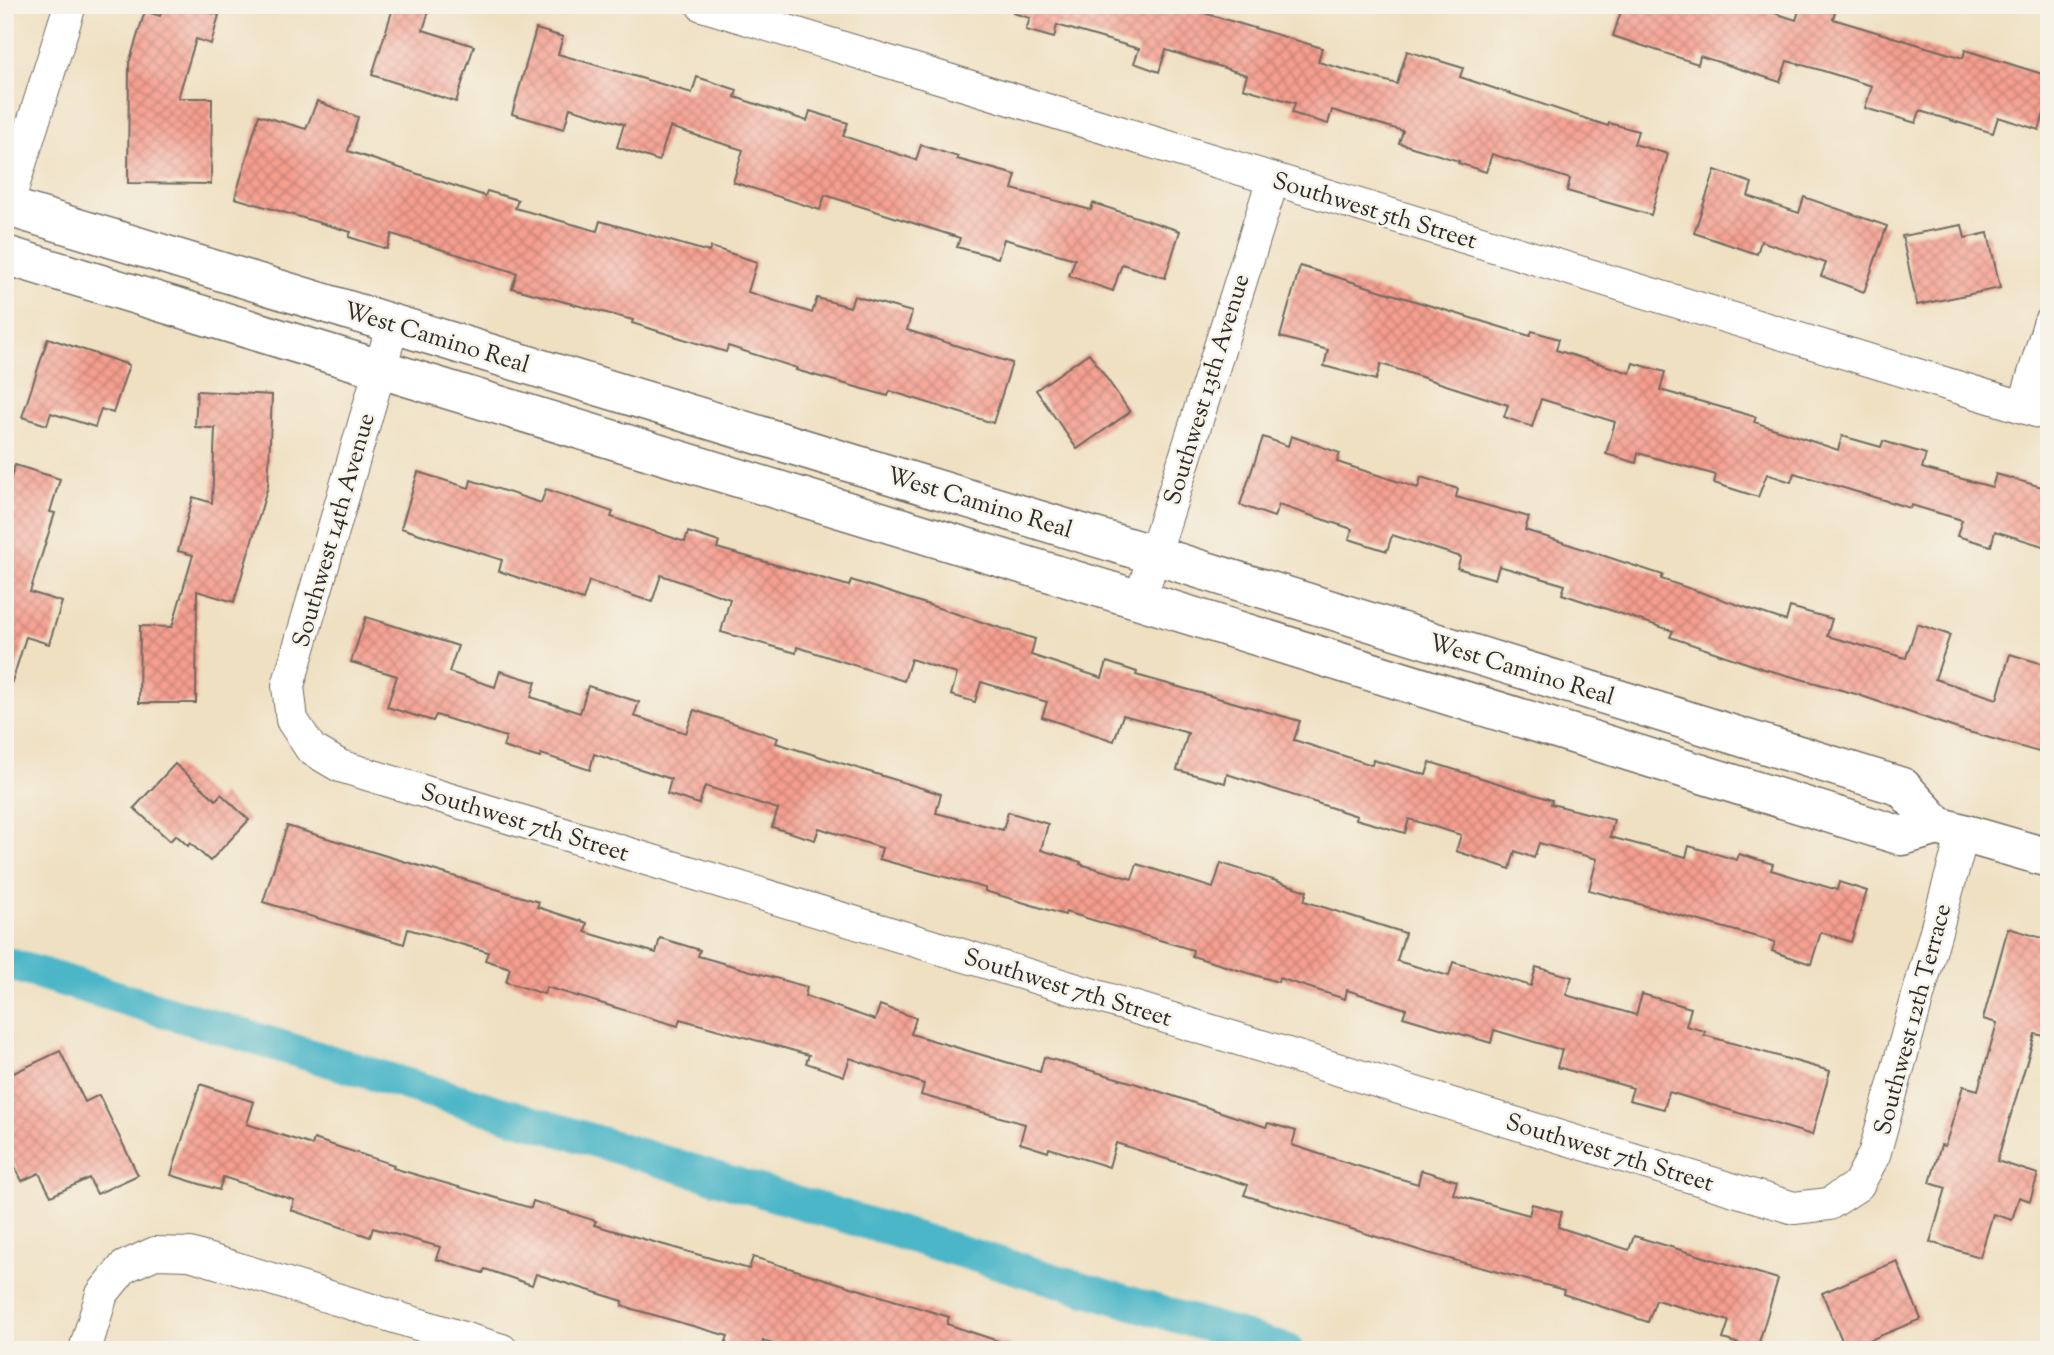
<svg xmlns="http://www.w3.org/2000/svg" width="2054" height="1355" viewBox="0 0 2054 1355" font-family="'Sorts Mill Goudy',serif">
<style>
.lines{fill:none;stroke-linecap:round;stroke-linejoin:round}
.canal{stroke:#4bb6c7;stroke-width:33}
.building{fill:url(#building-cross-hatch)}
.minor-casing{stroke:#706a60;stroke-width:34}
.tertiary-casing{stroke:#706a60;stroke-width:41}
.minor{stroke:#fff;stroke-width:32}
.tertiary{stroke:#fff;stroke-width:38}
.labels{text-anchor:middle;stroke-width:5;stroke-linejoin:round;paint-order:stroke}
.street-label{font-size:24px;fill:#2b2b2b;stroke:#f7f3e8}
</style>
<defs>
<pattern id="building-cross-hatch" width="8" height="8" patternUnits="userSpaceOnUse" patternTransform="scale(1.75)"><rect width="8" height="8" fill="#f69f90"/><path d="M0 0l8 8M0 8l8-8" fill="none" stroke="#c78276"/></pattern>
</defs>
<rect width="100%" height="100%" fill="#f7f3e8"/>
<filter id="ink" filterUnits="userSpaceOnUse"><feTurbulence type="fractalNoise" baseFrequency=".0143" numOctaves="2"/><feDisplacementMap in="SourceGraphic" scale="14" xChannelSelector="R" yChannelSelector="G"/><feConvolveMatrix kernelMatrix="1 2 1 2 8 2 1 2 1" color-interpolation-filters="sRGB"/></filter>
<filter id="wash" filterUnits="userSpaceOnUse"><feTurbulence type="fractalNoise" baseFrequency=".00686" numOctaves="4" result="noise"/><feDisplacementMap in="SourceGraphic" scale="28" xChannelSelector="R" yChannelSelector="G"/><feGaussianBlur stdDeviation="1.57" result="paint"/><feColorMatrix in="noise" values="0 0 0 0 0 0 0 0 0 0 0 0 0 0 0 0 0 1.4 0 .05"/><feComposite in="paint" operator="in"/></filter>
<g filter="url(#wash)">
<rect width="100%" height="100%" fill="#efe0c2"/>
<g class="lines">
<polyline class="canal" points="5,963 1287,1350"/>
</g>
<g id="blocks">
<g class="building">
<polygon points="163,5 206,5 204,11 219,15 211,44 196,39 178,98 212,98 211,184 128,183 129,63 145,11 160,16"/>
<polygon points="394,5 431,5 423,30 474,46 456,102 372,75"/>
<polygon points="1014,5 1209,5 1207,14 1322,48 1318,62 1397,84 1407,51 1463,68 1460,77 1608,126 1609,123 1638,131 1634,144 1668,154 1651,215 1567,191 1570,179 1492,154 1486,172 1458,163 1459,161 1399,143 1403,131 1332,110 1328,124 1292,113 1295,103 1243,88 1247,75 1166,50 1159,72 1134,63 1139,49 1057,25 1054,38 1026,30 1030,18 1013,13"/>
<polygon points="1623,5 1750,5 1796,20 1801,5 1837,5 1833,19 1963,58 1965,50 2049,76 2049,98 2039,130 1998,117 1993,133 1920,111 1916,123 1865,108 1872,86 1817,69 1787,61 1780,82 1700,56 1698,64 1613,36"/>
<polygon points="536,29 563,37 558,54 692,93 697,77 737,90 735,97 807,121 810,111 848,123 843,136 916,160 921,145 958,157 957,159 1016,175 1012,189 1091,210 1093,203 1180,231 1165,278 1122,264 1113,291 1069,276 1075,259 1004,239 998,258 957,247 960,238 825,195 820,210 733,182 743,150 670,127 659,161 617,147 624,124 570,108 564,129 512,114"/>
<polygon points="317,101 358,117 348,151 485,196 487,191 518,200 515,208 597,231 600,221 709,252 711,247 757,262 748,292 812,313 817,298 850,307 854,296 912,312 907,330 1012,363 993,423 890,391 888,396 796,370 797,368 728,346 726,352 632,323 633,320 512,288 517,273 392,234 387,249 349,237 351,232 235,198 259,115 306,129"/>
<polygon points="1715,170 1752,183 1748,196 1799,213 1804,197 1887,226 1864,292 1821,276 1826,263 1761,241 1757,254 1694,233"/>
<polygon points="1962,225 1965,238 1988,233 2000,288 1917,305 1902,236"/>
<polygon points="1300,266 1530,336 1532,331 1559,339 1556,350 1630,373 1633,363 1665,372 1660,390 1756,417 1754,422 1838,450 1842,436 1881,447 1883,441 1926,454 1922,468 1992,487 1996,474 2049,489 2049,548 1995,531 1991,546 1957,536 1962,520 1911,505 1910,508 1794,473 1791,482 1767,474 1758,497 1714,483 1716,475 1638,453 1636,463 1606,454 1615,422 1541,399 1532,427 1504,417 1508,405 1381,364 1376,380 1324,366 1328,350 1280,337"/>
<polygon points="48,338 129,365 113,413 101,409 95,427 51,413 47,425 22,417"/>
<polygon points="1089,353 1130,412 1077,449 1036,390"/>
<polygon points="197,391 272,395 268,486 234,602 197,591 196,703 139,703 140,626 172,627 193,555 178,551 193,497 212,503 215,428 195,427"/>
<polygon points="1291,436 1340,453 1337,462 1418,488 1421,477 1458,489 1456,497 1529,517 1525,530 1663,575 1661,579 1786,621 1790,607 1832,619 1827,636 1906,658 1917,624 1950,635 1935,679 1997,699 2010,654 2046,665 2043,679 2049,681 2049,755 1955,728 1856,694 1764,669 1670,637 1673,631 1562,594 1565,585 1499,566 1495,579 1457,568 1461,557 1392,535 1387,551 1349,539 1352,529 1279,505 1274,517 1240,505 1263,437 1288,446"/>
<polygon points="15,465 60,479 50,512 55,513 30,592 62,602 49,644 26,637 11,685 5,684 5,495"/>
<polygon points="418,472 469,488 471,480 541,503 546,489 613,512 611,517 685,542 688,532 719,542 717,548 849,586 851,580 1035,639 1031,655 1102,678 1107,662 1137,672 1136,675 1300,721 1294,740 1372,765 1373,760 1426,775 1430,762 1552,800 1551,804 1614,820 1610,837 1686,857 1689,846 1737,860 1739,854 1773,864 1771,870 1837,890 1839,882 1867,891 1851,942 1821,932 1811,964 1772,951 1775,942 1589,890 1597,859 1539,843 1534,858 1515,851 1510,869 1456,851 1461,835 1409,819 1405,833 1356,819 1357,816 1227,774 1225,783 1177,770 1188,733 1123,715 1114,741 1042,717 1047,702 981,682 975,702 951,695 957,674 911,659 904,681 797,647 796,653 721,632 730,599 661,575 652,602 589,581 583,600 499,571 502,560 401,528"/>
<polygon points="366,617 458,646 449,672 495,687 500,671 536,682 531,697 580,713 588,686 639,702 634,716 686,733 694,710 778,738 776,743 941,794 936,813 1003,830 1008,812 1048,824 1041,850 1081,862 1080,864 1132,879 1137,864 1213,888 1221,863 1307,891 1304,901 1405,933 1397,961 1449,976 1453,962 1531,986 1536,967 1572,977 1566,995 1636,1015 1642,994 1691,1008 1686,1026 1705,1031 1704,1035 1830,1071 1812,1135 1669,1092 1664,1109 1629,1100 1633,1088 1557,1067 1562,1050 1494,1030 1491,1043 1403,1017 1406,1009 1347,990 1345,999 1279,978 1278,982 1192,956 1193,950 1066,912 1065,915 985,891 985,888 879,859 882,848 819,828 815,840 772,827 778,809 705,786 699,804 667,794 671,779 594,754 590,770 541,754 540,758 503,747 506,737 436,715 433,721 387,707 397,676 351,662"/>
<polygon points="175,764 216,800 221,794 249,820 210,861 190,843 188,846 176,835 170,841 134,808"/>
<polygon points="287,826 539,902 537,907 587,923 585,932 656,953 660,938 700,950 698,956 807,987 805,996 875,1020 880,1005 916,1018 911,1034 1040,1072 1044,1057 1134,1083 1266,1127 1268,1123 1296,1131 1292,1145 1344,1162 1418,1184 1421,1170 1457,1181 1453,1194 1529,1215 1532,1204 1562,1212 1558,1227 1629,1250 1634,1236 1778,1279 1757,1349 1723,1339 1729,1321 1656,1300 1648,1322 1563,1294 1564,1290 1428,1253 1244,1195 1248,1185 1116,1143 1109,1167 1049,1148 1048,1152 1020,1143 1025,1124 921,1095 924,1084 850,1058 844,1076 806,1063 809,1055 680,1019 678,1026 546,987 544,994 506,982 510,968 485,960 488,952 408,929 404,944 263,902"/>
<polygon points="2008,928 2049,940 2049,1037 2035,1034 1997,1161 2038,1174 2030,1201 2019,1197 2012,1220 1993,1214 1980,1257 1930,1242 1946,1188 1930,1183 1941,1145 1945,1146 1963,1086 1978,1090 1997,1023 1983,1019"/>
<polygon points="60,1051 85,1102 99,1095 138,1175 97,1194 89,1178 51,1196 39,1173 22,1181 5,1147 5,1077"/>
<polygon points="200,1084 254,1102 247,1124 312,1145 314,1139 394,1165 393,1168 531,1208 533,1201 596,1221 594,1225 749,1269 753,1257 949,1317 947,1324 1010,1345 1009,1350 792,1350 763,1341 761,1350 742,1350 725,1344 728,1336 622,1306 623,1301 536,1274 532,1285 485,1269 483,1273 436,1259 440,1247 373,1228 370,1237 291,1210 294,1200 223,1177 219,1190 171,1175"/>
<polygon points="1897,1261 1921,1319 1846,1350 1822,1293"/>
</g>
</g>
</g>
<g filter="url(#ink)">
<use href="#blocks" fill-opacity="0" stroke="#706a60" stroke-width="2"/>
<g class="lines">
<g class="minor-casing">
<g id="minor">
<polyline points="702,5 2049,415"/>
<polyline points="5,212 70,5"/>
<polyline points="393,324 288,686 292,720 311,749 340,766 1794,1208 1829,1204 1858,1185 1874,1155 1963,833"/>
<polyline points="2024,407 2049,324"/>
<polyline points="1140,600 1273,179"/>
<polyline points="85,1350 102,1294 124,1267 155,1253 190,1254 502,1350"/>
</g>
</g>
<g class="tertiary-casing">
<g id="tertiary">
<polyline points="5,206 1154,555 1902,787 1938,826"/>
<polyline points="5,255 1140,600 1902,836 1938,826 2049,858"/>
</g>
</g>
<use href="#minor" class="minor"/>
<use href="#tertiary" class="tertiary"/>
</g>
</g>
<g class="labels">
<g class="street-label">
<text transform="translate(1375 210) rotate(17)" y="8">Southwest 5th Street</text>
<text transform="translate(437 337) rotate(17)" y="8">West Camino Real</text>
<text transform="translate(1206 389) rotate(-73)" y="8">Southwest 13th Avenue</text>
<text transform="translate(980 502) rotate(17)" y="8">West Camino Real</text>
<text transform="translate(333 530) rotate(-74)" y="8">Southwest 14th Avenue</text>
<text transform="translate(1522 669) rotate(17)" y="8">West Camino Real</text>
<text transform="translate(525 822) rotate(17)" y="8">Southwest 7th Street</text>
<text transform="translate(1068 987) rotate(17)" y="8">Southwest 7th Street</text>
<text transform="translate(1912 1019) rotate(-75)" y="8">Southwest 12th Terrace</text>
<text transform="translate(1610 1152) rotate(17)" y="8">Southwest 7th Street</text>
</g>
</g>
<rect width="2054" height="1355" fill="none" stroke="#f7f3e8" stroke-width="28"/>
</svg>
